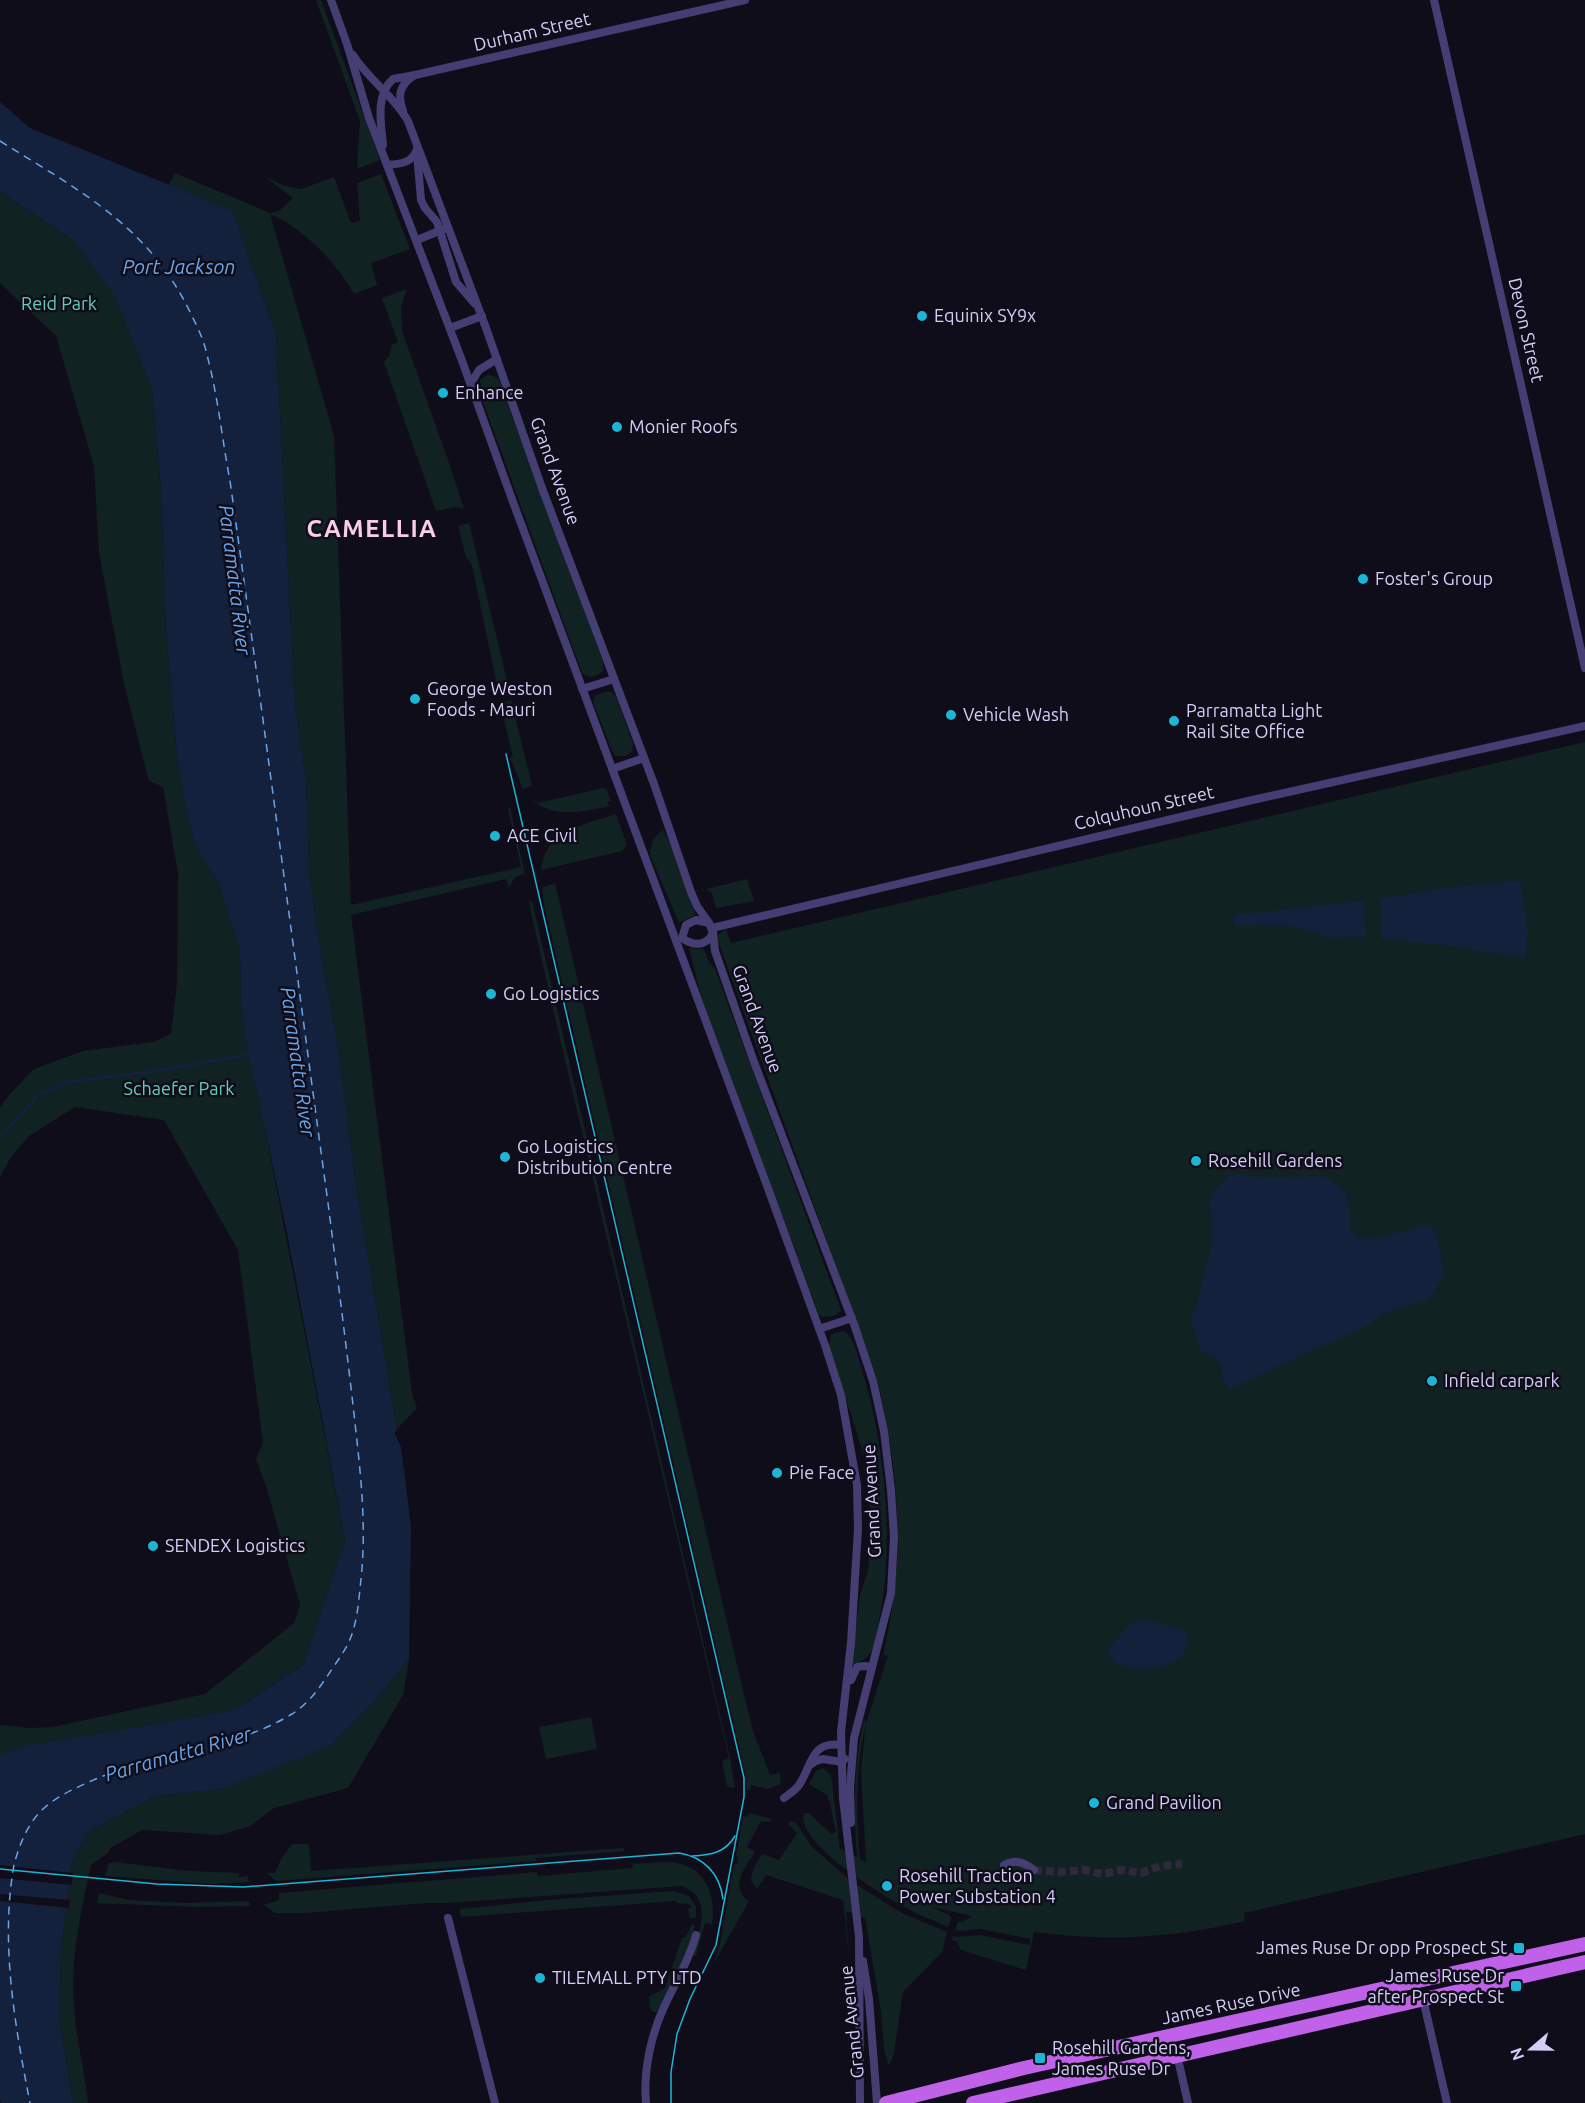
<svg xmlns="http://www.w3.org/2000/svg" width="1585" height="2103" viewBox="0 0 1585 2103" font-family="Ubuntu,sans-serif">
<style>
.green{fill:#112223}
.water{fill:#13213d}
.pier{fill:#100d1a}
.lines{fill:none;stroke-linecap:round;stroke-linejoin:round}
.stream{stroke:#13213d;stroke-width:3}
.ferry{stroke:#69a5ea;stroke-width:1.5;stroke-dasharray:8 6;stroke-linecap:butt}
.street-tunnel{stroke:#2e2a3b;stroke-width:8;stroke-dasharray:8 4;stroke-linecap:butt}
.street{stroke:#443e73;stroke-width:8}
.primary{stroke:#c062e9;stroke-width:14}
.tram{stroke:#1db5d4;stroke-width:1.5}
.poi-dot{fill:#1db5d4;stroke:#100d1a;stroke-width:2}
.labels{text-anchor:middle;stroke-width:5;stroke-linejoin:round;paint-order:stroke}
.street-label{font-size:18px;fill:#d5cdf8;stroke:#100d1a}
.park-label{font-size:18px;fill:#64cdba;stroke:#100d1a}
.poi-label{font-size:18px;fill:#d5cdf8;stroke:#100d1a;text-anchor:start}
.water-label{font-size:20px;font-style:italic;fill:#69a5ea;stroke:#100d1a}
.district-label{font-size:24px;font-weight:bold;letter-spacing:1.5px;fill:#f8cee6;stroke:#100d1a}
</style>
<rect width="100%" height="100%" fill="#100d1a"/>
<g class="green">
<polygon points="316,0 321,0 380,160 357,169 360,121"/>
<path d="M175 173 270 213 279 211 293 198 265 177 285 186 301 189 334 177 351 223 360 221 357 183 381 174 410 249 371 263 377 285 354 294C337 263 302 227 270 214L334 436 351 905 521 867 508 808 510 807 525 874 515 877 509 888 506 879 351 915 412 1394 417 1408 397 1429 356 1184 338 1047 318 937 309 868 306 779 296 710 293 666 276 335 233 211 168 186Z"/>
<polygon points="0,191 73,240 116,297 152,390 161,491 166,632 178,767 194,843 218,882 240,951 241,1006 345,1540 303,1665 234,1710 82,1737 76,1740 0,1761 0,1725 30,1728 53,1727 205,1694 294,1623 300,1605 266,1486 256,1459 263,1443 238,1250 164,1120 75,1107 29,1136 11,1157 0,1177 0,1108 9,1095 34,1069 83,1051 153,1042 171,1034 177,984 178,873 163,787 149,781 125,688 99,553 94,466 56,336 0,283"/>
<polygon points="407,289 401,307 402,331 448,460 464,509 455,507 436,511 384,362 389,356 392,345 398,342 382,298"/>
<path d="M487 375 494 376 499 380 603 662V671C597 677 588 679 582 673L479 391 480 380Z"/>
<polygon points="469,523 470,527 510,693 503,694 498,690 473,570 471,563 466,557 458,526"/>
<polygon points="610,691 616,696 633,743 632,751 626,756 615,756 612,751 593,702 596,695"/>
<polygon points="511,700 532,785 523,789 510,758 513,757 500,703"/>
<path d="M1585 742V1834L1244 1913 1245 1921C1173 1938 1108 1942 1034 1932L1026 1970 961 1950 957 1942 952 1940 953 1936 959 1937 980 1935 1029 1945 1031 1939 981 1929 958 1931 955 1930 958 1921 963 1922 972 1916 932 1907 949 1915 951 1919 948 1927C931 1919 913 1913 897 1903 876 1891 794 1840 804 1813H809L829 1832 831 1834 836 1832 830 1803 827 1799 829 1796 809 1784 816 1771 823 1768 830 1774 832 1782 840 1849 857 1857C853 1809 854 1765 864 1718L866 1723C855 1767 856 1814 860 1859L866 1862 861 1770 866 1723 888 1656 883 1655C906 1560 900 1470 876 1376L718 941V935L726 929 731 943Z"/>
<path d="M603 788 606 789 611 801 607 802 609 806C583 812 553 819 531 799L538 803Z"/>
<path d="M616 814 627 845 622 851 541 870C545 830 584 825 616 814Z"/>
<path d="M663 830 676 855 695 915 679 923 650 855C650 843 654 837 663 830Z"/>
<polygon points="747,879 754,901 716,908 712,893 706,889"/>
<polygon points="555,883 744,1695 753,1731 770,1775 780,1773 781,1784 768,1789 751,1785 750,1790 747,1790 746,1777 545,909 542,888"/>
<polygon points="532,901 730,1758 735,1788 727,1786 722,1761 729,1758 554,1013 530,908 530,902"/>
<path d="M689 948 704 949 708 960 715 969 841 1310C837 1317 825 1319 819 1315L701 996Z"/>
<path d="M844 1331C855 1339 857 1354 861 1367 885 1443 895 1542 879 1621 877 1630 876 1644 871 1652 868 1658 859 1662 853 1665L851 1663 860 1595 868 1571 871 1532 869 1497 865 1459 829 1345 831 1334Z"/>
<path d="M409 1659 403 1695 348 1788 274 1808 250 1826 220 1835 142 1830 110 1848 108 1853 91 1865C81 1911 70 1959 74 2007 76 2039 85 2071 88 2103H73L59 2016 61 1952 71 1865 87 1833 155 1796 221 1789 378 1697Z"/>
<polygon points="591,1717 597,1749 546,1759 539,1727"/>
<path d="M749 1813 772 1819 769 1822 761 1821 747 1847 754 1851V1854C743 1869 730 1888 749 1901L713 1965 720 1944 734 1865 737 1864 738 1857 736 1856 743 1816 748 1817Z"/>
<path d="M790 1821 796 1823 812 1847 852 1882 902 1913 947 1932 942 1952 903 1992 894 2053 889 2066 884 2050 881 2011 865 1918 846 1911 849 1956 843 1900 766 1875 757 1889 751 1881C751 1872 757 1860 763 1854L779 1860 797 1833 789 1825Z"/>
<polygon points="292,1844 309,1844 311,1871 624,1848 624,1851 536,1858 536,1861 276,1881 267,1873 275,1873 281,1859"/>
<polygon points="115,1862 189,1871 239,1873 239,1877 248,1876 249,1882 211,1884 105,1876 109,1863"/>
<path d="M667 1862C706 1863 718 1896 711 1929V1924L705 1923 696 1956H693C699 1930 714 1898 682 1886L447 1903H427L305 1913H275L264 1905 279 1900V1893L537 1872 538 1876 632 1868 633 1864Z"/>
<polygon points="673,1891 689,1896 696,1907 696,1918 690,1918 688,1909 692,1907 689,1904 677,1903 676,1901 461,1917 460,1909 548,1900"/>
<polygon points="99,1893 129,1900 183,1903 249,1901 250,1906 195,1907 97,1903"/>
<polygon points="692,1924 695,1925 692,1940 667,1997 657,2012 653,2012 650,2008 649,1997 665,1988 682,1938 685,1938"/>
</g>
<g class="water">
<polygon points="0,102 30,128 233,211 276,335 293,666 296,710 306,779 309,868 318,937 338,1047 356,1184 397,1429 395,1434 401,1447 411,1527 409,1659 378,1697 330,1746 221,1789 155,1796 87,1833 71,1865 61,1952 59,2016 73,2103 1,2103 0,2100 0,1755 28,1746 234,1710 303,1665 345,1540 287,1233 249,1054 241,1006 240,951 218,882 194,844 178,767 166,632 161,491 152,390 116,298 73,240 0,191"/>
<polygon points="1520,881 1528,930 1526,958 1445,945 1381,939 1381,899 1453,887"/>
<polygon points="1364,901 1366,936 1332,938 1291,925 1234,926 1233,915"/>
<polygon points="1230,1174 1269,1178 1324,1176 1343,1189 1349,1204 1351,1231 1360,1238 1374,1239 1429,1224 1437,1234 1444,1277 1428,1300 1389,1311 1363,1328 1229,1389 1222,1380 1223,1367 1215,1358 1200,1351 1191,1319 1200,1295 1205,1269 1212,1246 1210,1196"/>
<path d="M1142 1619 1182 1629C1188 1635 1190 1643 1186 1650 1169 1682 1083 1669 1117 1639 1124 1632 1131 1621 1142 1619Z"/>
</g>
<g class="pier">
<polygon points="0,1865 73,1873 72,1885 0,1878"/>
<polygon points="0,1894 70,1900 69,1908 0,1901"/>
</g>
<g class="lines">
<polyline class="stream" points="0,1138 38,1095 67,1082 149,1072 253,1054"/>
<path class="ferry" d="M0 141C78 190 148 225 190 312 197 326 204 340 207 355 218 396 222 439 230 481 264 721 295 962 328 1203 337 1273 346 1343 354 1414 360 1469 367 1523 361 1579 359 1597 358 1616 352 1634 348 1646 341 1656 334 1666 322 1684 311 1702 292 1714 231 1751 156 1753 91 1781 74 1789 57 1796 43 1809 28 1823 19 1845 14 1865 0 1943 15 2026 30 2103"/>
<polyline class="street-tunnel" points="1034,1870 1059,1872 1085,1870 1102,1874 1122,1870 1141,1873 1160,1866 1182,1864"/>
<g class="street">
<polyline points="331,0 347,44 369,118 461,358 513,502 769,1191 825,1345 841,1395 857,1485 858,1529 851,1643 841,1732 843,1798 859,1937 860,2103"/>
<polyline points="1434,0 1585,668"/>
<path d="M353 55C368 79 394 96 408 121L486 328 542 488 654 784 691 892 697 906 709 923"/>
<path d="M403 111C397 95 400 84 415 75L745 0"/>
<path d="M383 145C381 123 375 95 393 79L415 75"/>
<polyline points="417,153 421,200 425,208 437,222 456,282 475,304"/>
<path d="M387 165C400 164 413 163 417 149"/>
<polyline points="417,240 444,229"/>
<polyline points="450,328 482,316"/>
<polyline points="471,383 479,370 497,359"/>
<polyline points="582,689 614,679"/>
<polyline points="612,769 644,758"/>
<path d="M696 920 709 923 713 933C706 947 693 946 682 938L686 925Z"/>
<polyline points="712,928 1248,801 1585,726"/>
<polyline points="713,933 715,951 754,1062 855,1327 873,1381 884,1431 891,1490 894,1536 891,1593 854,1738 850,1788 851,1823"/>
<polyline points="819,1329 852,1318"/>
<polyline points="851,1680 857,1667 864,1666 872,1667"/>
<polyline points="810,1765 816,1761 823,1759 842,1762 845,1759"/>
<path d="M784 1798C789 1794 795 1791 799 1785 812 1766 811 1740 841 1745"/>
<path d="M1004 1865C1016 1859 1023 1862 1034 1870"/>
<polyline points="448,1918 495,2103"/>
<polyline points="863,1961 869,1999 877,2103"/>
<polyline points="1423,1999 1447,2103"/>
<polyline points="1177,2055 1188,2103"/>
<path d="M646 2103C643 2072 651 2035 664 2007 675 1983 689 1961 696 1935"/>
</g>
<g class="primary">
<polyline points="886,2103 1024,2068 1585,1944"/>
<polyline points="973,2103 1585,1962"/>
</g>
<g class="tram">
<polyline points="506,754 744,1778 744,1797 716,1945 690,1999 677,2034 671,2072 671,2103"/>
<path d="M692 1856C711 1855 725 1853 735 1836"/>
<path d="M0 1869 157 1884 243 1887 679 1853C704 1857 720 1874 723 1899"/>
</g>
</g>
<g class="poi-dot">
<circle cx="922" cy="316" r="6"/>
<circle cx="443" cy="393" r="6"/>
<circle cx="617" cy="427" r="6"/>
<circle cx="1363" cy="579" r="6"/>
<circle cx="415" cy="699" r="6"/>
<circle cx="951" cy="715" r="6"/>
<circle cx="1174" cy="721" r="6"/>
<circle cx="495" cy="836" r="6"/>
<circle cx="491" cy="994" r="6"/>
<circle cx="505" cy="1157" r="6"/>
<circle cx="1196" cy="1161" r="6"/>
<circle cx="1432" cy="1381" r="6"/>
<circle cx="777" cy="1473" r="6"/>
<circle cx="153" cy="1546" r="6"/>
<circle cx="1094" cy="1803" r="6"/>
<circle cx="887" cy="1886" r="6"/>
<rect x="1513" y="1942" width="12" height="12" rx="3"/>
<circle cx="540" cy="1978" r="6"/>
<rect x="1510" y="1980" width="12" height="12" rx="3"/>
<rect x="1034" y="2052" width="12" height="12" rx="3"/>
</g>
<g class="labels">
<g class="street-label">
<text transform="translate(532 32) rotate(-13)" y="6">Durham Street</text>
<text transform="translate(1526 330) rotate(77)" y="6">Devon Street</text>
<text transform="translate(555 471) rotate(70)" y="6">Grand Avenue</text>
<text transform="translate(1144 808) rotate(-13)" y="6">Colquhoun Street</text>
<text transform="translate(757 1019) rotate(70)" y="6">Grand Avenue</text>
<text transform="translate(872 1501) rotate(-93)" y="6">Grand Avenue</text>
<text transform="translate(1231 2004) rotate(-12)" y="6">James Ruse Drive</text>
<text transform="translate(852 2022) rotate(-96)" y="6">Grand Avenue</text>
</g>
<g class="park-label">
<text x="59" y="310">Reid Park</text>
<text x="179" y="1095">Schaefer Park</text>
</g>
<g class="poi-label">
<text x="934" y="322">Equinix SY9x</text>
<text x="455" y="399">Enhance</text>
<text x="629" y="433">Monier Roofs</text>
<text x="1375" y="585">Foster's Group</text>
<text x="427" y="695">George Weston<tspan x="427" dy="21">Foods - Mauri</tspan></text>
<text x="1186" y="717">Parramatta Light<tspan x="1186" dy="21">Rail Site Office</tspan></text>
<text x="963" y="721">Vehicle Wash</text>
<text x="507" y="842">ACE Civil</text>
<text x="503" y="1000">Go Logistics</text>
<text x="517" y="1153">Go Logistics<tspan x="517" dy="21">Distribution Centre</tspan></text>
<text x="1208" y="1167">Rosehill Gardens</text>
<text x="1444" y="1387">Infield carpark</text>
<text x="789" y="1479">Pie Face</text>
<text x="165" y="1552">SENDEX Logistics</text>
<text x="1106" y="1809">Grand Pavilion</text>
<text x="899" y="1882">Rosehill Traction<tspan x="899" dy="21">Power Substation 4</tspan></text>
<text x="1507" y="1954" text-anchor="end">James Ruse Dr opp Prospect St</text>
<text x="1504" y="1982" text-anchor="end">James Ruse Dr<tspan x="1504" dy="21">after Prospect St</tspan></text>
<text x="552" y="1984">TILEMALL PTY LTD</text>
<text x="1052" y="2054">Rosehill Gardens,<tspan x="1052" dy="21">James Ruse Dr</tspan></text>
</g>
<g class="water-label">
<text x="179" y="274">Port Jackson</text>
<text transform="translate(235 580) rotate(83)" y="7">Parramatta River</text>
<text transform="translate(298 1062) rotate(82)" y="7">Parramatta River</text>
<text transform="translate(178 1754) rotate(-16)" y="7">Parramatta River</text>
</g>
<g class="district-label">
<text x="372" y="537">CAMELLIA</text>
</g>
</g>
<g transform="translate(1531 2049) rotate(250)" stroke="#100d1a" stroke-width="4.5" paint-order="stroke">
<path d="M0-4.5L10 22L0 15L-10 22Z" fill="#d5cdf8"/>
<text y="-9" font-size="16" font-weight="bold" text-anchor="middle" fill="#d5cdf8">N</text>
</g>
</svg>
